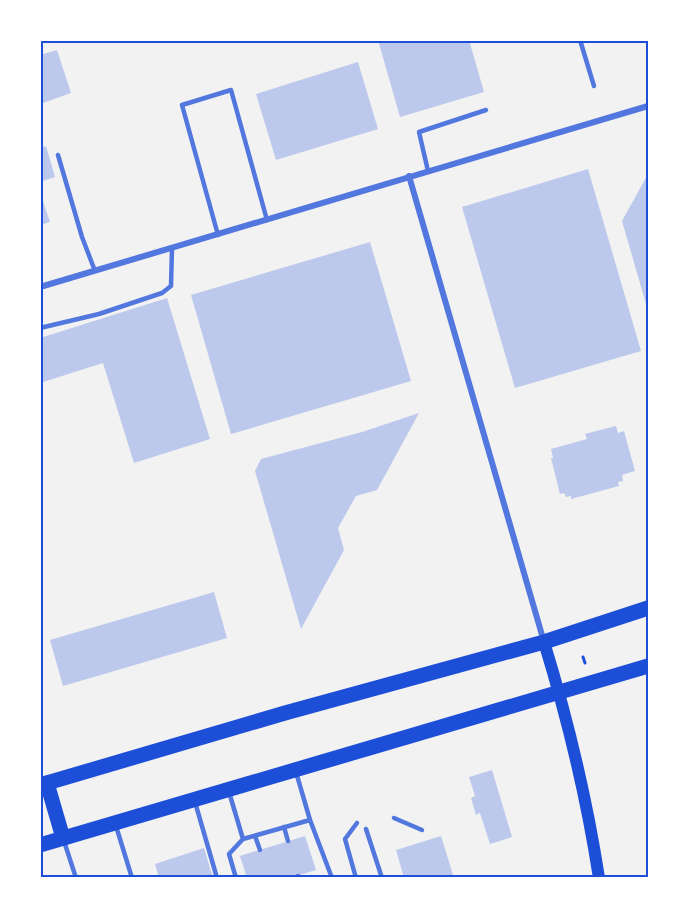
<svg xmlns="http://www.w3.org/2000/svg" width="689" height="918" viewBox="0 0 689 918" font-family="Lato,sans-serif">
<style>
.building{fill:#bdc9ec}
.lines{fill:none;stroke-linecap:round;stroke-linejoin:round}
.path{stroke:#1d4ed8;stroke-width:3}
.service{stroke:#5277de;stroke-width:4.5}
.minor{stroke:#5277de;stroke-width:6}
.secondary{stroke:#1d4ed8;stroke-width:12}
.primary{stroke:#1d4ed8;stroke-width:15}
.neatline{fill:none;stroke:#1d4ed8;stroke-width:2}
</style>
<rect width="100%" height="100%" fill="#f2f2f2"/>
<g class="building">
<polygon points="378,40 469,40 484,92 400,117"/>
<polygon points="57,50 71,93 40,104 40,55"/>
<polygon points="358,62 378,129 276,160 256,94"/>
<polygon points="46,146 55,177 40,182 40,148"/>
<polygon points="588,169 641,351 515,388 462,207"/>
<polygon points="648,174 648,304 646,304 622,221"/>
<polygon points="40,192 50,222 40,225"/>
<polygon points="370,242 411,381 231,434 191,295"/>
<polygon points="167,298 210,439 134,463 103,363 40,383 40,338"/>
<polygon points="419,413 377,490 356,496 338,528 344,550 301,629 255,471 261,459 362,432"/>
<polygon points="616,426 618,433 624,431 635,471 622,475 623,481 618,482 619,486 571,499 571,496 566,497 564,493 560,494 551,458 553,458 551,449 587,439 585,434"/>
<polygon points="214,592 227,638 63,686 50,640"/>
<polygon points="492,770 512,837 490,844 480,813 476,815 471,798 475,796 469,777"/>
<polygon points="305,836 316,870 290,878 247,878 240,856"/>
<polygon points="441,836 454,878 404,878 396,850"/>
<polygon points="204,848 213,878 159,878 155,864"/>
</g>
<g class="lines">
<polyline class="path" points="583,657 585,663"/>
<g class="service">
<polyline points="580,40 594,86"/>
<polyline points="58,155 82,237 95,271"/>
<polyline points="428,171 419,132 486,110"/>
<polyline points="218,235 182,105 231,90 267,220"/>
<polyline points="40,328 99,314 162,293 171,286 172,248"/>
<polyline points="296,772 310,820 332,878"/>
<polyline points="229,792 243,839 229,854 236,878"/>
<polyline points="195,802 217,878"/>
<polyline points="394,818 422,830"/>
<polyline points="116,826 132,878"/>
<polyline points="284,827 288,841"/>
<polyline points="366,829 382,878"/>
<polyline points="255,836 260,850"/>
<polyline points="243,839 310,820"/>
<polyline points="64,841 76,878"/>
<polyline points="298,876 298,878"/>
<polyline points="356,878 345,839 357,823"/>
</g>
<g class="minor">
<polyline points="409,176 544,642"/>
<path d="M40 287C244 228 446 166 648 106"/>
</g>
<path class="secondary" d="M544 642C567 717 587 800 599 878"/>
<g class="primary">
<polyline points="47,783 63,838"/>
<polyline points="40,785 285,713 544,642 648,608"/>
<polyline points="40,845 648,666"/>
</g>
</g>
<rect width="689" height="918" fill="none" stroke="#ffffff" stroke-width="84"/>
<rect x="42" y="42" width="605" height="834" class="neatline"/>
</svg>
